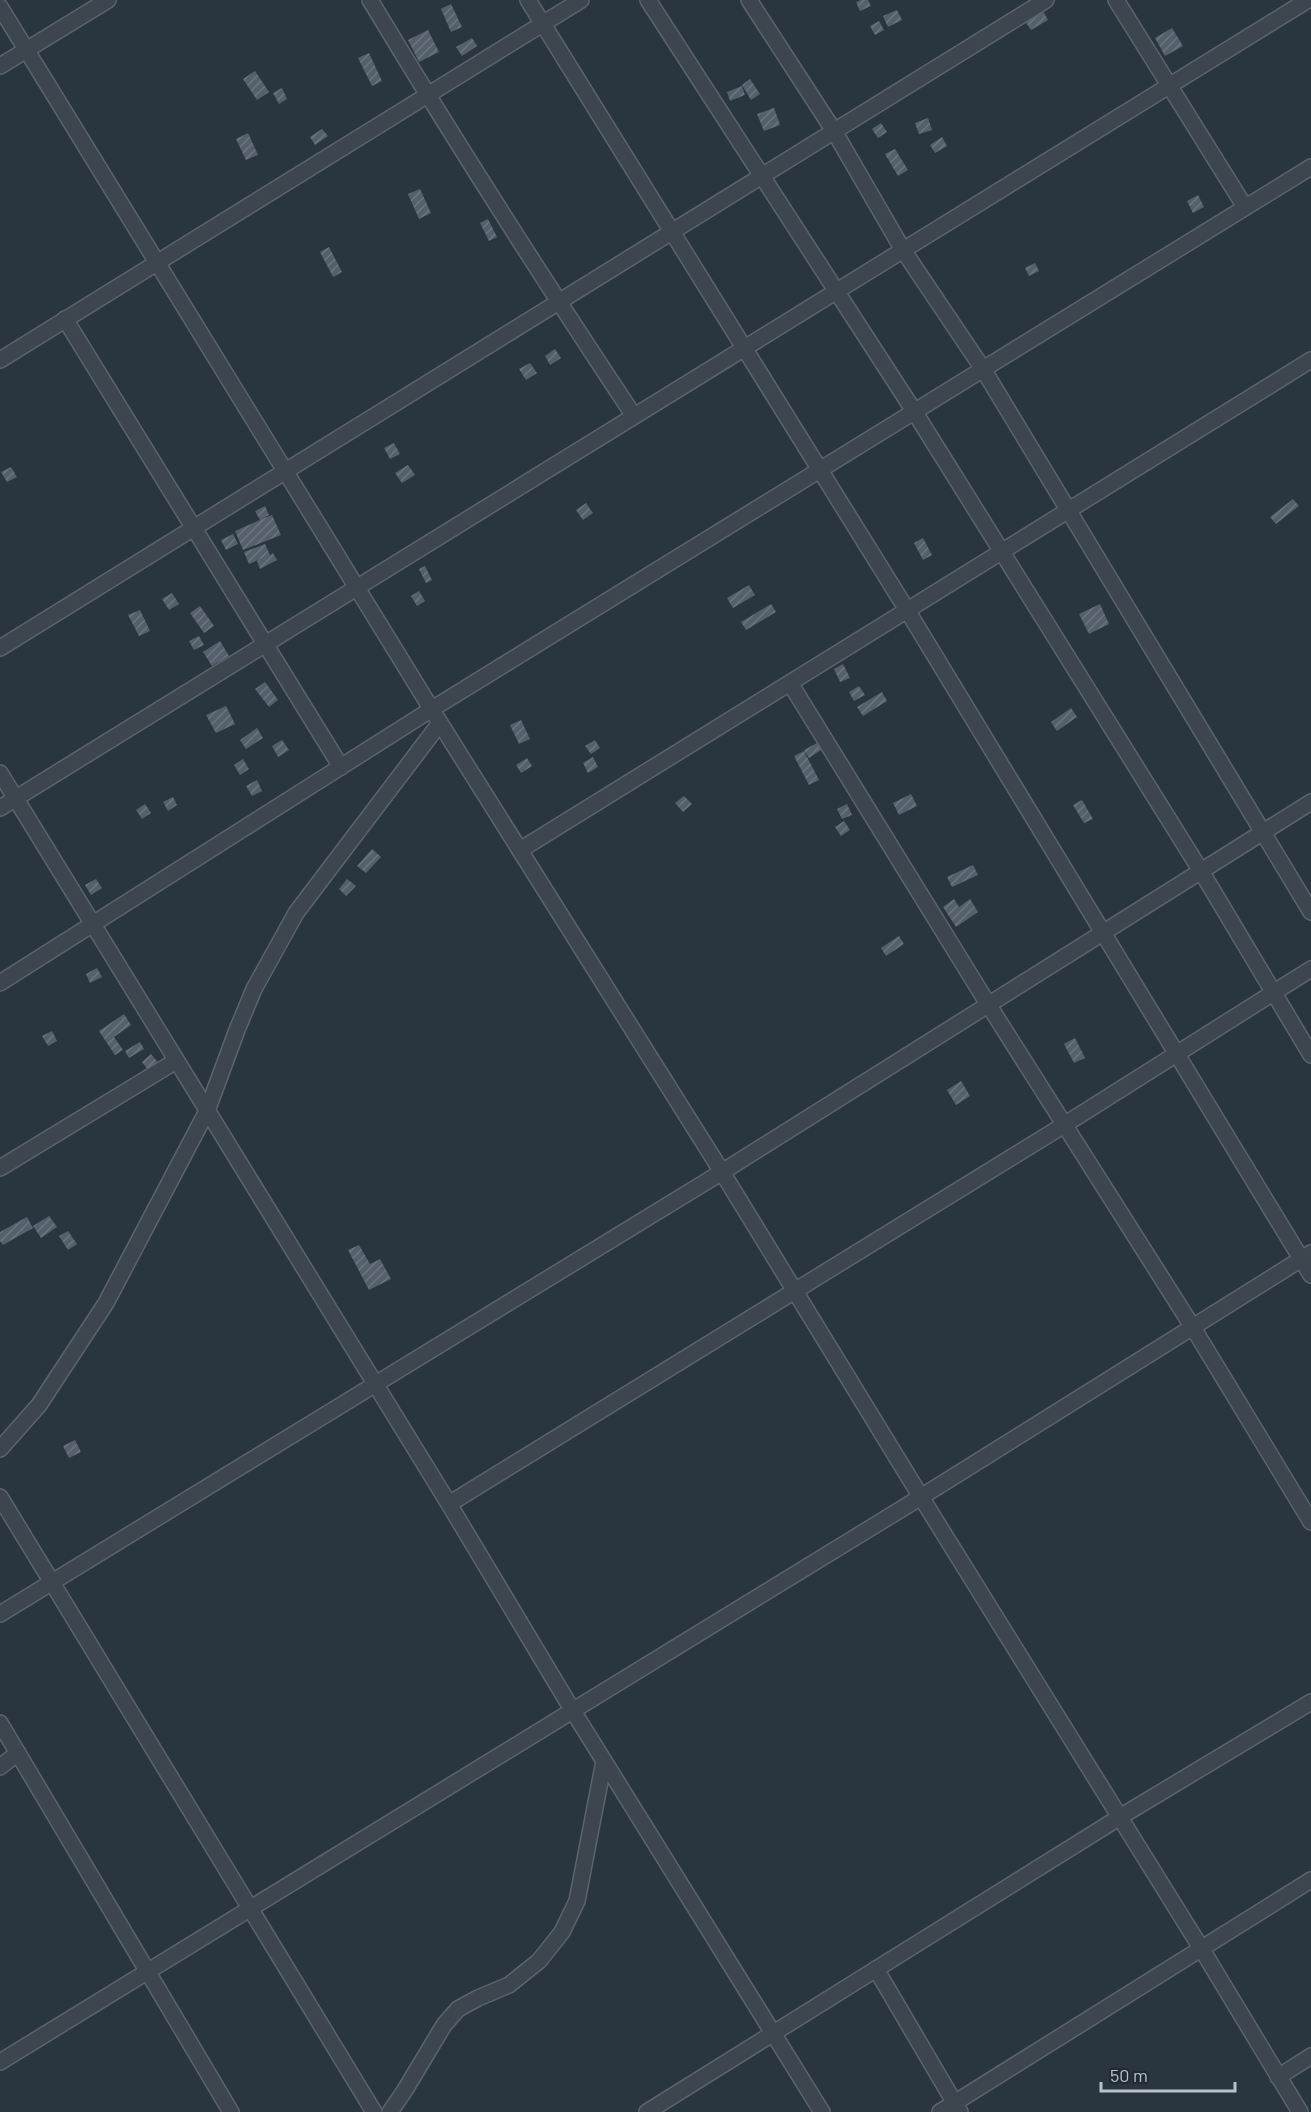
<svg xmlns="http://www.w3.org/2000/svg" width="1311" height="2112" viewBox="0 0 1311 2112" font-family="Barlow,sans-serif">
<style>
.building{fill:url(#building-hatch)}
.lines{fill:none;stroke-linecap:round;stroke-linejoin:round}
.minor-casing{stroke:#5b646c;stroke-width:18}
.minor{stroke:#3d464f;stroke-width:15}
</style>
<defs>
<pattern id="building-hatch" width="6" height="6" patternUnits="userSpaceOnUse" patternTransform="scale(1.5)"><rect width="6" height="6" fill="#55606c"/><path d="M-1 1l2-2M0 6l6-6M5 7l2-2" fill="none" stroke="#6b7580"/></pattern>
</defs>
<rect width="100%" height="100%" fill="#29353f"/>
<g class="building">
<polygon points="861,0 868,0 871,6 860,11 856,2"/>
<polygon points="451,4 462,27 451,32 441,9"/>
<polygon points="897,10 902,20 888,27 883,16"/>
<polygon points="1043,11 1048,20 1031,30 1025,21"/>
<polygon points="879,21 884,30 875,35 870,26"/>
<polygon points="1172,28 1183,46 1165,56 1155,38"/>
<polygon points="428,30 439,52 419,62 408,40"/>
<polygon points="472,38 477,46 462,56 456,47"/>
<polygon points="369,53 382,81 372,86 358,58"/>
<polygon points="255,71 269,92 257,100 243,79"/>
<polygon points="750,79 760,94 751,100 742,85"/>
<polygon points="742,86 745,95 730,101 727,92"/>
<polygon points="282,88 287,99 279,104 273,93"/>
<polygon points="774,108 780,125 764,131 757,114"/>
<polygon points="928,118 932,130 919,134 915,123"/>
<polygon points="881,123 887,132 878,138 872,129"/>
<polygon points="322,129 328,136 315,145 310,137"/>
<polygon points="248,133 258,155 246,160 236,139"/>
<polygon points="942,137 947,146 935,153 930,145"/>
<polygon points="895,149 908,170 898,176 885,154"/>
<polygon points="420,189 431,213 419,219 408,194"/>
<polygon points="1198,195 1204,207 1193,213 1187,201"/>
<polygon points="488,219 497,237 489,241 480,223"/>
<polygon points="329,247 342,272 333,277 320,252"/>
<polygon points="1035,263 1039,271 1029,276 1025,268"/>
<polygon points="555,349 561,358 550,365 545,356"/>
<polygon points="530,363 537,373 526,380 519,369"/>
<polygon points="394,443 400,454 390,459 384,448"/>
<polygon points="408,465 415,475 402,483 395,473"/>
<polygon points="11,467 17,477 7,482 1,472"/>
<polygon points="1293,499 1299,506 1276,524 1270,517"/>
<polygon points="586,503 593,513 583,520 576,510"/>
<polygon points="265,506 269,515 262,519 272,515 281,535 243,550 235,531 260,520 255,511"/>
<polygon points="233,534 238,544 226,550 221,540"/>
<polygon points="923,538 932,555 923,560 914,543"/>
<polygon points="265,544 270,555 273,553 277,560 260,569 257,561 263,558 249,564 244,552"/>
<polygon points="425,566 432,580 426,583 419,569"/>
<polygon points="749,585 755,595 733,608 727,598"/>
<polygon points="419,591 425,601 417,606 411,596"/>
<polygon points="172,593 179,604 169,610 162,599"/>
<polygon points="771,604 776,612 746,630 741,622"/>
<polygon points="1100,604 1109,624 1089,634 1079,614"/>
<polygon points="200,606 214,626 204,633 190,613"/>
<polygon points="140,610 150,631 139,636 128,615"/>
<polygon points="199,636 204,645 194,650 189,641"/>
<polygon points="220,641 229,656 212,666 203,652"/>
<polygon points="843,664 850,678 840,682 834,669"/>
<polygon points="265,682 278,700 269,707 255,689"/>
<polygon points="859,686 865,695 854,701 849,692"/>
<polygon points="882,692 887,701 863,716 857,707"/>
<polygon points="226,706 235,724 216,733 206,715"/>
<polygon points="1071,708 1077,717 1057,731 1051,722"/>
<polygon points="521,720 530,739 519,744 510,725"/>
<polygon points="257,728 263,738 246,749 240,740"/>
<polygon points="282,740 289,750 278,757 272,746"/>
<polygon points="595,740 600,748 591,754 585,746"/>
<polygon points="817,743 821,750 809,758 804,750"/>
<polygon points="804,751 819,780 809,785 794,756"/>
<polygon points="593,757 598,767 588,773 583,763"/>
<polygon points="527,758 532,766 521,773 516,765"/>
<polygon points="243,759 249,769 240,775 234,765"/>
<polygon points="257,780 262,791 252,796 246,786"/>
<polygon points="911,794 917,806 899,815 893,803"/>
<polygon points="684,796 692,804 683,812 675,803"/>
<polygon points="173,797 177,805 168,811 163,802"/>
<polygon points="1082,800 1093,819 1084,823 1073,805"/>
<polygon points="145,804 151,813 142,819 136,810"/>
<polygon points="847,804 852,815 842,819 837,809"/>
<polygon points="844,821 850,830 841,836 835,827"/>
<polygon points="372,849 381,857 366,873 357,866"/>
<polygon points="973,865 978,875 952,887 947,877"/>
<polygon points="96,879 102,888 91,895 85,885"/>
<polygon points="347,879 356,886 346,896 339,889"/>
<polygon points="954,899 959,907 970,899 978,912 956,927 943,907"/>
<polygon points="899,936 904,944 886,956 881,948"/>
<polygon points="97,968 102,977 90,983 86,974"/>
<polygon points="124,1014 131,1025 114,1037 123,1050 115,1055 99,1031"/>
<polygon points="52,1031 57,1041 48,1046 42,1036"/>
<polygon points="1075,1038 1085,1058 1074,1063 1064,1044"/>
<polygon points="140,1042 144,1049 129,1058 125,1051"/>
<polygon points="151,1054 161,1066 151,1074 142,1062"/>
<polygon points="961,1081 970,1096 956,1105 947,1090"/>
<polygon points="49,1216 57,1227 41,1238 33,1226"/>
<polygon points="27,1217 33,1228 3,1245 0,1241 0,1232"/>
<polygon points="68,1231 77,1244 68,1250 59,1236"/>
<polygon points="359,1245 370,1264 380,1259 391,1279 369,1290 348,1250"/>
<polygon points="75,1440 81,1452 69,1458 63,1446"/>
</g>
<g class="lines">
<g class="minor-casing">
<g id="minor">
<path d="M370 0C455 141 543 279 634 416"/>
<polyline points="528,0 907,610 1311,1275"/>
<polyline points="648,0 914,411 1201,871 1311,1055"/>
<polyline points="749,0 834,131 903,250 983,369 1311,912"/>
<polyline points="1116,0 1245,207"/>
<polyline points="0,7 440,723 722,1172 921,1497 1201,1948 1300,2112"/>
<polyline points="0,66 108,0"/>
<polyline points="65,319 341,767"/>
<polyline points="0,360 581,0"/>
<polyline points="0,648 1046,0"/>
<polyline points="790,683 988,1004 1192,1326 1311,1522"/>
<polyline points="0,773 449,1504 573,1711 822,2112"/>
<polyline points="0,808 1308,0"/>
<polyline points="520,850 1311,360"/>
<polyline points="0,983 432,709 1311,167"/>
<polyline points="0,1168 176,1061"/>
<polyline points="0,1449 39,1405 106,1303 207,1111 237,1030 254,989 296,913 440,723"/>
<polyline points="0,1497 374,2112"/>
<polyline points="449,1504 1064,1125 1311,969"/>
<polyline points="0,1614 722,1172 1311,802"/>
<polyline points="0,1723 231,2112"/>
<polyline points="0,1767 18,1753"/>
<polyline points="876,1969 960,2112"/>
<polyline points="0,2062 921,1497 1311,1253"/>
<polyline points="1278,2077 1311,2056"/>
<polyline points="390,2112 405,2090 444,2025 458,2009 478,1998 509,1985 539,1961 562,1932 577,1901 604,1761"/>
<polyline points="647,2112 1120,1817 1311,1702"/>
<polyline points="940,2112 1311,1880"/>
</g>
</g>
<use href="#minor" class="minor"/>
</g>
<path d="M1101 2082v9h134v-9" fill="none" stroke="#bac1c9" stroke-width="3"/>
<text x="1110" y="2082" font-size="18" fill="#bac1c9" stroke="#222b34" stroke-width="4.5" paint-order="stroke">50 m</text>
</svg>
